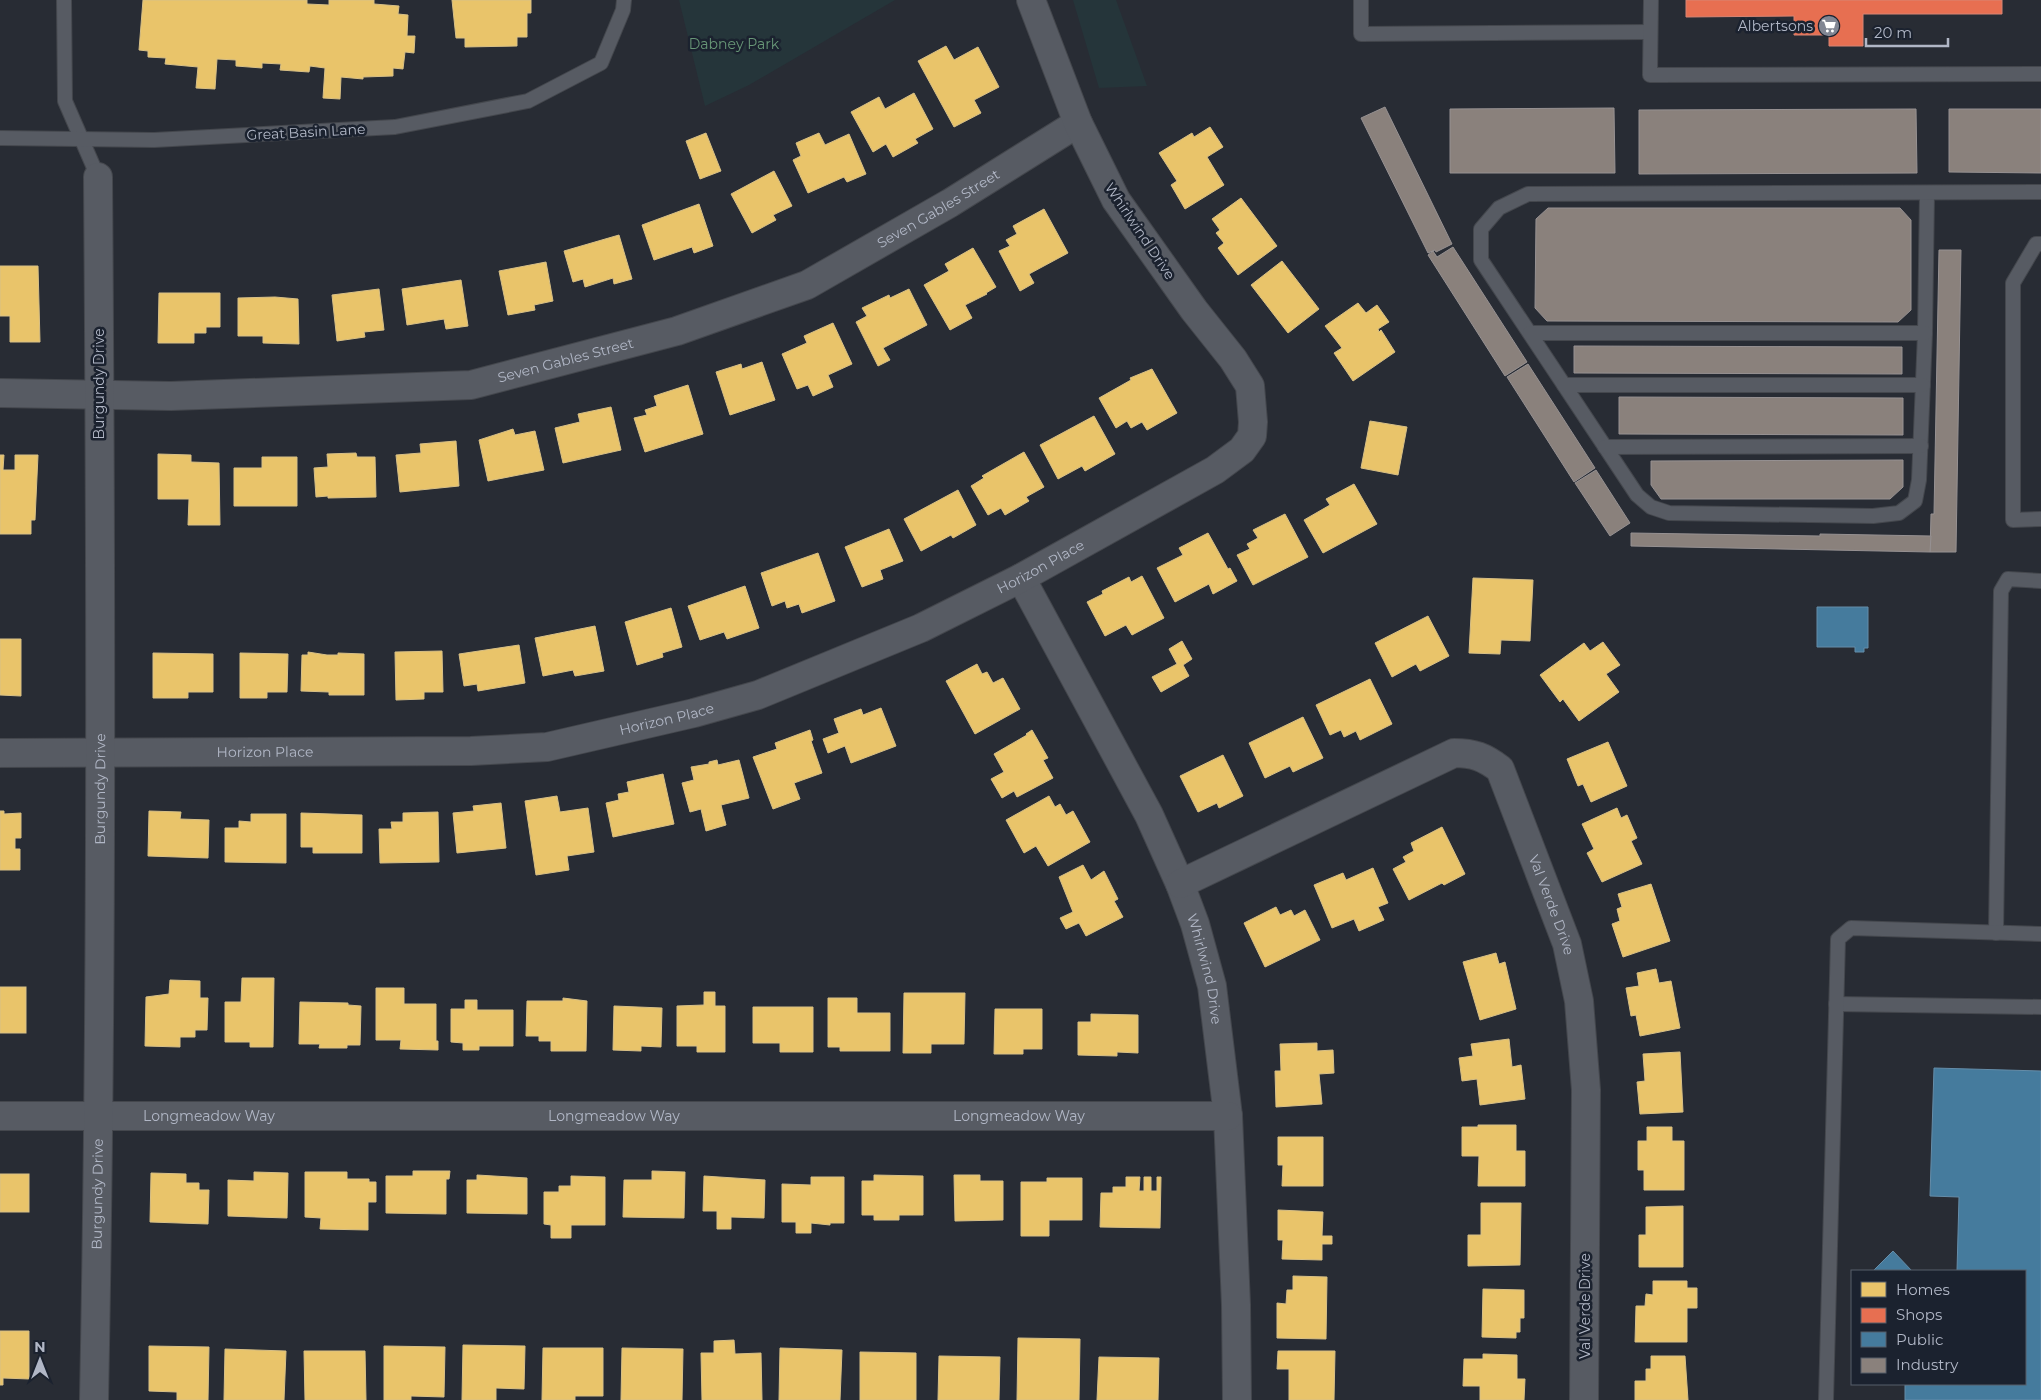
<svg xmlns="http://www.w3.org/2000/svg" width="2041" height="1400" viewBox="0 0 2041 1400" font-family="Montserrat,sans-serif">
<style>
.green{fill:#25353a}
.homes{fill:#e9c46a;stroke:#d8c086}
.shops{fill:#e76f51;stroke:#d78574}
.public{fill:#457b9d;stroke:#658da9}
.industry{fill:#8a817c;stroke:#969192}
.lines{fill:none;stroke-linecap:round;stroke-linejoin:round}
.lane-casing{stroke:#44474d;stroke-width:16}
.street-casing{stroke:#44474d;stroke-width:30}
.lane{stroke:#575b63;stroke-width:14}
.street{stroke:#575b63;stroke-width:28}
.labels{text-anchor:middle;stroke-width:5;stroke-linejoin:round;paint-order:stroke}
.poi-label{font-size:14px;fill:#b1b7c6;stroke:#1b222f;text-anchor:end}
.park-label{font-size:14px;fill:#689777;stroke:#1b222f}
.street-label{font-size:14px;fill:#b1b7c6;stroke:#1b222f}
</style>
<rect width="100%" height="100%" fill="#282c34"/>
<g class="green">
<polygon points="679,0 895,0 749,85 705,106"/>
<polygon points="1073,0 1116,0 1147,86 1099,88"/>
</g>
<g class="homes">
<polygon points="143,0 307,0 307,4 329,5 329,0 374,0 374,4 399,6 398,14 408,15 407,36 415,36 414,53 405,52 403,69 393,68 393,76 363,77 363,79 341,77 340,99 323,98 325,68 310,66 309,72 280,70 281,64 262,63 262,68 236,66 236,60 217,59 215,89 196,88 198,67 165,64 166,58 148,57 148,51 139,50"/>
<polygon points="452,0 531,0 531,13 527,13 527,37 517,37 517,46 465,47 465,38 456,38"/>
<polygon points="946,46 954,60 978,47 999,87 974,100 981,113 954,127 918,61"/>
<polygon points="914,93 933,129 915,139 918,143 893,157 886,144 873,152 851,112 879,97 885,109"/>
<polygon points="1210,127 1223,147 1207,157 1224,185 1185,209 1171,185 1177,181 1159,153 1192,133 1194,137"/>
<polygon points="706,133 721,171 700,179 686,141"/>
<polygon points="819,133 825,145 849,134 866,174 847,182 844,177 808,193 793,160 801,156 796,143"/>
<polygon points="774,171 792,206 773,215 776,220 752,233 731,194"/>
<polygon points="1241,198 1277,246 1238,275 1218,248 1224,243 1216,233 1220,230 1212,219"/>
<polygon points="699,204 713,246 694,253 692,247 654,260 642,225"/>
<polygon points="1044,209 1068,253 1029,274 1034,283 1020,291 999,251 1010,246 1006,240 1017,234 1013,226"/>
<polygon points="619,235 632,279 614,284 613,278 585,287 583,279 573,282 564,251"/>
<polygon points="973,248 996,287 986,293 987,294 965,305 972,318 950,330 924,285 949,271 945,264"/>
<polygon points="1282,261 1319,309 1288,333 1251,285"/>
<polygon points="546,262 553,301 534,305 535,310 508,315 499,271"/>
<polygon points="0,266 38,266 40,342 10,342 10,316 0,316"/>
<polygon points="461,280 468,326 446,329 444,319 407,325 402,289"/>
<polygon points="379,289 384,330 364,332 365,337 337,341 332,295"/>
<polygon points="909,289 927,325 883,348 890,360 878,366 856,322 867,316 862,308 889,295 890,298"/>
<polygon points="159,293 220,293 220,327 206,327 206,333 194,333 194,343 158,343"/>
<polygon points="275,297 298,299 299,344 263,343 263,336 238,336 238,298"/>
<polygon points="1358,303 1366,313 1377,305 1389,322 1378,329 1379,332 1381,330 1395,352 1353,381 1334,353 1342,348 1325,326"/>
<polygon points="833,323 852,364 828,375 833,387 813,396 808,385 797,389 782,354 807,343 804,336"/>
<polygon points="762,362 775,400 730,415 716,372 741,364 742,369"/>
<polygon points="1152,369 1177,413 1147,430 1142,422 1131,428 1127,421 1116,428 1099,398 1131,380 1130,378"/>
<polygon points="688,385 703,434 645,452 634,418 647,415 645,410 657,406 654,396"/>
<polygon points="611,407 621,450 563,463 555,428 580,422 578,414"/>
<polygon points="1094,416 1115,454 1085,471 1082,466 1058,479 1040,445"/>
<polygon points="1370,421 1407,427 1398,475 1361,468"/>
<polygon points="513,429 515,435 535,431 544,470 488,481 479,440"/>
<polygon points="456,441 459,486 400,492 396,455 421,453 420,444"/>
<polygon points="1024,452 1044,487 1026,497 1029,501 1005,515 1001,508 988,515 971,486 984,478 982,476"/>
<polygon points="356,453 357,457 375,457 376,497 328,498 328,496 316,497 314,468 328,467 327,454"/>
<polygon points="158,454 191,455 191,462 219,463 220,525 188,525 189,499 158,499"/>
<polygon points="0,455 4,455 3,470 15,470 15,455 38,455 35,520 31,520 31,534 0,534"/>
<polygon points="262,457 297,457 297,506 234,506 234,468 262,468"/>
<polygon points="1354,484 1377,524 1323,553 1304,520 1330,505 1326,499"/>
<polygon points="958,490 976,525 953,538 951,535 921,551 904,519"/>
<polygon points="1285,514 1308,557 1253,585 1237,555 1250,549 1247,544 1258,538 1253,530"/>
<polygon points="889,529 903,561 880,570 883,579 862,587 845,547"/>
<polygon points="1208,533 1228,569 1230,568 1237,581 1213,594 1209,584 1175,602 1157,568 1183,555 1179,548"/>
<polygon points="818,553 835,601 802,613 799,604 787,608 785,601 772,606 761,573"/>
<polygon points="1142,576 1164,618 1132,635 1126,625 1105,636 1087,602 1103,594 1102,591 1129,577 1131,582"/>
<polygon points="1473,578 1533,580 1530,641 1501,640 1500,654 1469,653"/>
<polygon points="745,586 759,628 727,639 724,632 700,640 688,606"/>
<polygon points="671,608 682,647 662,653 663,657 637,665 625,622"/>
<polygon points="1428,616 1449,656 1420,671 1416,664 1392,677 1375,643"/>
<polygon points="595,626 604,671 575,676 573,670 543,676 535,638"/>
<polygon points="0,639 21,639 21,696 0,695"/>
<polygon points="1182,641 1192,659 1183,665 1189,676 1161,692 1152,677 1177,664 1169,649"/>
<polygon points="1603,642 1620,665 1606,674 1619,692 1579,721 1563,699 1560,702 1540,675 1584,643 1590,651"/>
<polygon points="519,645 525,683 478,691 477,684 464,686 459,654"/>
<polygon points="442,651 443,692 424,692 424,699 396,700 395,652"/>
<polygon points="308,652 327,655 338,655 338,653 364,654 364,695 329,695 329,692 301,691 302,655 308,655"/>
<polygon points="153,653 213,654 213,692 188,692 188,698 153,698"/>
<polygon points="240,653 288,654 287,692 267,692 267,698 240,698"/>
<polygon points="977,664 982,674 987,672 993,683 1003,678 1020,709 975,734 946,681"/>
<polygon points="1370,679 1392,724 1360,740 1356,731 1344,737 1341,730 1330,735 1316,705"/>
<polygon points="881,708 896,746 851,763 845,746 828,753 823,739 839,733 834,719 861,709 863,715"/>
<polygon points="1303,717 1323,758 1293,772 1290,766 1265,778 1249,743"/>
<polygon points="810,730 813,740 811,741 822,773 794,783 800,799 773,809 753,757 777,749 775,743"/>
<polygon points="1032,730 1048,758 1043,760 1053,778 1017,797 1014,791 1002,798 991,779 1004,772 994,754 1027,735 1026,734"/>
<polygon points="1608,742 1627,786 1591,802 1583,784 1578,786 1567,759"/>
<polygon points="1223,755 1243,796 1219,808 1217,803 1198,812 1180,776"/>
<polygon points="717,760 718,765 739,760 749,798 721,805 726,825 706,831 701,809 690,812 682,783 694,780 691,767 709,764 709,762"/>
<polygon points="663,774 674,824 613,837 606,803 619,800 618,794 629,792 627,782"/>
<polygon points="557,796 560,812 588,808 594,852 567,856 569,870 536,875 525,801"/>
<polygon points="1049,796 1055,807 1060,804 1066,815 1073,811 1090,842 1048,866 1036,846 1024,853 1006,820"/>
<polygon points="501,803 506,848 457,853 453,813 474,811 473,806"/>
<polygon points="1617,808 1621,818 1627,815 1637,838 1631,841 1642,864 1602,882 1587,853 1594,849 1582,824"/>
<polygon points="0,811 4,811 4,814 21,813 21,838 15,838 15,849 20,849 20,870 0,870"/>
<polygon points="149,811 181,812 180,819 209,820 208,858 148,856"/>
<polygon points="438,812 439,862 380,863 379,829 392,829 391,822 403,822 403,813"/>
<polygon points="301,813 362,815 362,853 313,853 313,847 301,847"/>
<polygon points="251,814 286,814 286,863 225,862 225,828 239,828 239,821 251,822"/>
<polygon points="1442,827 1465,874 1444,885 1442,883 1409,900 1393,869 1406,862 1403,857 1414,851 1411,843"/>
<polygon points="1083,865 1091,880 1104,871 1118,899 1114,901 1123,917 1086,936 1079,923 1066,929 1060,918 1073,912 1059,877"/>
<polygon points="1373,868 1388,903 1378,907 1384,920 1359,931 1354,919 1332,928 1314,885 1343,873 1346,880"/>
<polygon points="1651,884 1670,941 1623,957 1612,924 1620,921 1617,909 1622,907 1618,894"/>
<polygon points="1276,907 1280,915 1291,910 1294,916 1305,910 1320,940 1265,967 1244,923"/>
<polygon points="1496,953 1499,964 1505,962 1516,1009 1480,1020 1463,962"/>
<polygon points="1656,969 1659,983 1671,981 1680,1028 1640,1036 1636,1015 1631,1016 1626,988 1639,986 1637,973"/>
<polygon points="242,978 274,978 273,1047 250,1047 250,1042 225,1042 225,1002 241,1002"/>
<polygon points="170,980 200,981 200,998 208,998 207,1030 195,1030 195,1037 180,1037 180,1047 145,1046 146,997 169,994"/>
<rect x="0" y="987" width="26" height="46"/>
<polygon points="376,988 404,988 404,1004 436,1004 436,1041 438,1041 438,1050 400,1049 401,1040 376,1040"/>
<polygon points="704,992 715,992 715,1006 725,1006 725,1052 697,1052 697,1046 677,1046 677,1006 704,1005"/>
<polygon points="904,993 965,993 964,1044 931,1044 931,1053 903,1053"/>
<polygon points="563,998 587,1001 586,1051 551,1051 551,1041 539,1041 539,1036 526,1036 527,1001 563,1001"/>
<polygon points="828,998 857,998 857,1013 890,1013 890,1051 840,1051 840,1047 828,1047"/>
<polygon points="465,1000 477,1000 477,1010 513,1010 513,1046 479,1046 479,1050 463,1050 463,1043 451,1042 451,1009 465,1009"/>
<polygon points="300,1002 348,1003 348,1005 361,1006 360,1045 347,1045 347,1048 319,1048 320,1044 299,1044"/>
<polygon points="614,1006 662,1008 661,1047 641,1046 641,1051 613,1050"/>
<polygon points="753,1007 813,1007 813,1052 780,1052 780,1043 753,1043"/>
<polygon points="995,1009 1042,1009 1042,1049 1023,1049 1023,1054 994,1054"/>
<polygon points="1091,1014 1138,1015 1138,1053 1117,1052 1117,1056 1078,1055 1078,1022 1091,1022"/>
<polygon points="1509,1039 1512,1067 1521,1065 1525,1099 1480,1105 1477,1079 1462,1081 1459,1058 1473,1056 1471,1044"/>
<polygon points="1317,1043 1317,1051 1333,1050 1334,1073 1319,1074 1322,1104 1276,1107 1275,1071 1281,1071 1280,1044"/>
<polygon points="1680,1052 1683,1112 1640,1114 1637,1082 1645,1081 1643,1054"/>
<polygon points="1478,1125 1516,1125 1516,1151 1525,1151 1525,1186 1478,1186 1479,1156 1462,1156 1462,1127 1478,1127"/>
<polygon points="1647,1127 1672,1127 1672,1141 1684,1141 1684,1190 1644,1190 1644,1170 1638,1170 1638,1141 1647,1141"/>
<polygon points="1278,1137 1323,1137 1323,1186 1282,1186 1283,1165 1278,1165"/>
<polygon points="413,1171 450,1171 449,1179 446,1179 446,1214 386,1213 386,1176 413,1176"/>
<polygon points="652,1171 685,1172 684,1218 623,1217 624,1180 652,1180"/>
<polygon points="254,1172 288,1173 287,1218 228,1216 228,1180 254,1181"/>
<polygon points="305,1172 347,1172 347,1179 369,1179 369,1182 376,1182 376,1202 368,1202 368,1230 320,1229 321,1218 305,1217"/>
<polygon points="151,1173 186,1174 186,1183 199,1183 199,1190 209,1190 208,1224 150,1222"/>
<rect x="0" y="1174" width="29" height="38"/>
<polygon points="477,1175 527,1178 527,1214 467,1213 467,1180 477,1180"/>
<polygon points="874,1175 923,1176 923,1215 899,1215 899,1220 874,1220 874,1215 862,1215 862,1181 874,1181"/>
<polygon points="954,1175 980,1175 980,1181 1003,1181 1003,1220 955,1221"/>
<polygon points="571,1176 605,1177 605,1225 571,1225 571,1238 551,1238 551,1225 544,1224 544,1192 559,1192 559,1186 571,1186"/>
<polygon points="704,1176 765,1180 764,1218 731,1217 731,1229 717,1229 717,1211 703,1211"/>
<polygon points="811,1177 844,1177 844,1223 830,1223 830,1225 811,1223 811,1233 796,1233 796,1222 782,1222 782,1184 811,1185"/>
<polygon points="1126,1177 1140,1177 1139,1191 1144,1191 1144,1177 1151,1177 1151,1191 1157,1191 1157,1177 1161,1177 1160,1228 1100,1227 1101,1193 1113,1193 1113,1187 1126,1187"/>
<polygon points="1047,1178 1082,1178 1082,1220 1049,1220 1049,1236 1021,1236 1021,1182 1047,1182"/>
<polygon points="1481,1203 1521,1203 1520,1265 1468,1266 1468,1235 1481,1235"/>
<polygon points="1683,1206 1683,1267 1639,1267 1639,1235 1646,1235 1646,1207"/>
<polygon points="1278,1210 1323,1212 1322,1236 1332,1236 1332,1244 1322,1244 1322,1260 1282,1259 1283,1240 1278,1240"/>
<polygon points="1293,1276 1327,1277 1326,1339 1277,1338 1277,1303 1286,1304 1287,1290 1293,1290"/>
<polygon points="1653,1281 1687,1281 1687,1288 1697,1288 1697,1308 1687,1308 1687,1342 1635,1342 1636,1306 1645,1306 1646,1294 1653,1295"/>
<polygon points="1483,1289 1524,1290 1524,1318 1520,1318 1520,1332 1516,1332 1516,1338 1482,1337"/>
<polygon points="0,1331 29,1331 29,1379 3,1378 3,1385 0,1385"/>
<polygon points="1018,1338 1080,1339 1079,1400 1017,1400"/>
<polygon points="734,1340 735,1354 761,1353 762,1400 702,1400 701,1353 714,1353 714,1341"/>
<polygon points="463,1345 525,1346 524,1389 496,1388 496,1400 462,1400"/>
<polygon points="149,1346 209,1347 208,1400 177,1400 177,1392 149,1391"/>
<polygon points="384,1346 445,1347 444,1397 411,1396 411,1400 384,1400"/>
<polygon points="543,1348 603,1348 603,1396 575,1396 575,1400 542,1400"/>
<polygon points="622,1348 683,1349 682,1400 621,1400"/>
<polygon points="780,1348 842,1350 840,1400 779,1400"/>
<polygon points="225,1349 286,1351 284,1400 224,1400"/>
<polygon points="304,1351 365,1351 366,1400 305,1400"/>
<polygon points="1278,1351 1335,1351 1334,1400 1289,1400 1289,1369 1277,1369"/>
<polygon points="860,1352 916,1353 916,1400 860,1400"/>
<polygon points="1483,1354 1517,1355 1517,1379 1525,1379 1524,1400 1480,1400 1480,1386 1463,1386 1464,1359 1483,1359"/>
<polygon points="939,1356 1000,1357 999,1400 938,1400"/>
<polygon points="1651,1356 1685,1356 1688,1400 1635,1400 1635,1381 1646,1381 1646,1369 1651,1369"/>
<polygon points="1099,1357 1159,1358 1158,1400 1097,1400"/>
</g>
<polygon class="shops" points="1686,0 2002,0 2002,14 1863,14 1863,46 1829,46 1829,35 1794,35 1794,16 1686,17"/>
<g class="public">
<polygon points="1817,607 1868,607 1868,648 1864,648 1864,652 1855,652 1855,647 1817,647"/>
<polygon points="1934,1068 2041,1071 2041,1400 1905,1400 1905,1385 2025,1384 2025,1271 1957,1271 1959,1197 1930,1196"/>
<polygon points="1893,1251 1912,1271 1873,1271"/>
</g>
<g class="industry">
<polygon points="1385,107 1452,244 1436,252 1435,250 1428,253 1361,118"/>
<polygon points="1614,108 1615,173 1450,173 1450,109"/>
<polygon points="1916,109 1917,173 1639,174 1639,110"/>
<polygon points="1949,109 2041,109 2041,173 1949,172"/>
<polygon points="1548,208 1900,208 1911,220 1911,310 1898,322 1547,321 1535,308 1536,219"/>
<polygon points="1453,247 1527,362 1505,376 1428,255 1433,251 1437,257"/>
<polygon points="1939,250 1961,250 1956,552 1930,552 1931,514 1934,514"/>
<polygon points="1574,346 1902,347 1902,374 1574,373"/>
<polygon points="1528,364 1595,468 1574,482 1507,377"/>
<polygon points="1619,397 1903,398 1903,435 1619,434"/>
<polygon points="1903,460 1903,487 1890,499 1661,499 1651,485 1651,461"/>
<polygon points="1596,470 1630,523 1610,536 1575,483"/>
<polygon points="1631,533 1820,536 1820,534 1931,536 1930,552 1631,546"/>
</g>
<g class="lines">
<g class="lane-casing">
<g id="lane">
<polyline points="64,0 65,101 98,177"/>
<polyline points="1361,0 1361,34 1650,32"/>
<polyline points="1651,0 1650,75 2041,74"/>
<polyline points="0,138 154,140 395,127 528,101 601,63 623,10 624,0"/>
<polyline points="1927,194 1925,333 1919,480 1915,501 1899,513 1873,516 1669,513 1651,507 1637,495 1481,260 1481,229 1499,208 1528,194 2041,192"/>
<polyline points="2041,244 2036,244 2013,283 2013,520 2041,519"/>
<polyline points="1530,333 1925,333"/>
<polyline points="1564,385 1923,385"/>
<polyline points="1605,447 1921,446"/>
<polyline points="1996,933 2001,591 2008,579 2041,581"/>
<polyline points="1836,1004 2041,1007"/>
<polyline points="1826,1400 1838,939 1851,928 2041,934"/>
</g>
</g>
<g class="street-casing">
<g id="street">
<path id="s1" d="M0 393 171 396 471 385 677 331 807 285 950 203 1078 123"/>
<path id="s2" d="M1021 578 1149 815 1180 884 1195 924 1212 986 1228 1116 1236 1305 1237 1400"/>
<path id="s3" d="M0 753 471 751 547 747 694 713 758 695 921 628 1021 578 1215 470 1242 450 1252 436 1253 422 1250 386 1233 359 1194 310 1116 200 1078 123 1031 0"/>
<path id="s4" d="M1180 884 1454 753C1474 753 1484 757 1500 769L1567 944 1579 1001 1586 1090 1584 1400"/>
<path id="s5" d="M0 1116H1228"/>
<path id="s6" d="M94 1400C102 992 101 585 98 177"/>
</g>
</g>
<use href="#lane" class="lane"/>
<use href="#street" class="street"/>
</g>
<defs>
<g id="supermarket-disc" transform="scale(1.125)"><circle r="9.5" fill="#818693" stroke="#1b222f"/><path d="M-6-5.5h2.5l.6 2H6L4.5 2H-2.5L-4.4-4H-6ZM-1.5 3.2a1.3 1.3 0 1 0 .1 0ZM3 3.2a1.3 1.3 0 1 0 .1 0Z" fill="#fff"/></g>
</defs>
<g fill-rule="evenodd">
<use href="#supermarket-disc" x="1829" y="26"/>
</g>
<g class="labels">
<g class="poi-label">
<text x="1813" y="31">Albertsons</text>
</g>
<g class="park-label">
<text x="734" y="49">Dabney Park</text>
</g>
<g class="street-label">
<text transform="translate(306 132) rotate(-3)" y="5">Great Basin Lane</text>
<text dy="5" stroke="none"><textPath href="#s1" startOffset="974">Seven Gables Street</textPath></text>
<text transform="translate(1140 231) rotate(56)" y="5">Whirlwind Drive</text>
<text dy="5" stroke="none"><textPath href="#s1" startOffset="569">Seven Gables Street</textPath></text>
<text transform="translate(99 384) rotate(-90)" y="5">Burgundy Drive</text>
<text dy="5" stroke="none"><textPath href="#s3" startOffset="1075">Horizon Place</textPath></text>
<text dy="5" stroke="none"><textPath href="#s3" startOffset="670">Horizon Place</textPath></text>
<text dy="5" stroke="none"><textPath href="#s3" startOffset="265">Horizon Place</textPath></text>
<text dy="5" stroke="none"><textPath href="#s6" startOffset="611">Burgundy Drive</textPath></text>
<text dy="5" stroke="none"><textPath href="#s4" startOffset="499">Val Verde Drive</textPath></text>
<text dy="5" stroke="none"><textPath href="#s2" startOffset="434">Whirlwind Drive</textPath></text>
<text dy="5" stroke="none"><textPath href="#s5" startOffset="209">Longmeadow Way</textPath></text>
<text dy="5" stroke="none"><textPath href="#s5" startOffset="614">Longmeadow Way</textPath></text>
<text dy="5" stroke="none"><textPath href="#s5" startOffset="1019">Longmeadow Way</textPath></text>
<text dy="5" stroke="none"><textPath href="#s6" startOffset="206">Burgundy Drive</textPath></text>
<text transform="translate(1585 1306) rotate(-90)" y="5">Val Verde Drive</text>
</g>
</g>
<rect x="1851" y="1270" width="175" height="115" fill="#1b222f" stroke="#575e6b"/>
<rect x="1861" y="1282" width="25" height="15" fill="#e9c46a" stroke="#575e6b"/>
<text x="1896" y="1295" font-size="15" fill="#b1b7c6">Homes</text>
<rect x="1861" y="1308" width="25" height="15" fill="#e76f51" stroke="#575e6b"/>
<text x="1896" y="1320" font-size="15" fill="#b1b7c6">Shops</text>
<rect x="1861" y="1332" width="25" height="15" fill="#457b9d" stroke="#575e6b"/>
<text x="1896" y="1345" font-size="15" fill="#b1b7c6">Public</text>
<rect x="1861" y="1358" width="25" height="15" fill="#8a817c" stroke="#575e6b"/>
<text x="1896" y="1370" font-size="15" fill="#b1b7c6">Industry</text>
<g transform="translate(40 1360)" stroke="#1b222f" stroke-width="4" paint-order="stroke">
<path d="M0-4L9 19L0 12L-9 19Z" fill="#b1b7c6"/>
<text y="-8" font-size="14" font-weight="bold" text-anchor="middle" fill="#b1b7c6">N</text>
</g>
<path d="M1866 38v8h82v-8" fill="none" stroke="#b1b7c6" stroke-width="2.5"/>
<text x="1874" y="38" font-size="15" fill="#b1b7c6" stroke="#1b222f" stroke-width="4" paint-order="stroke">20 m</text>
</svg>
